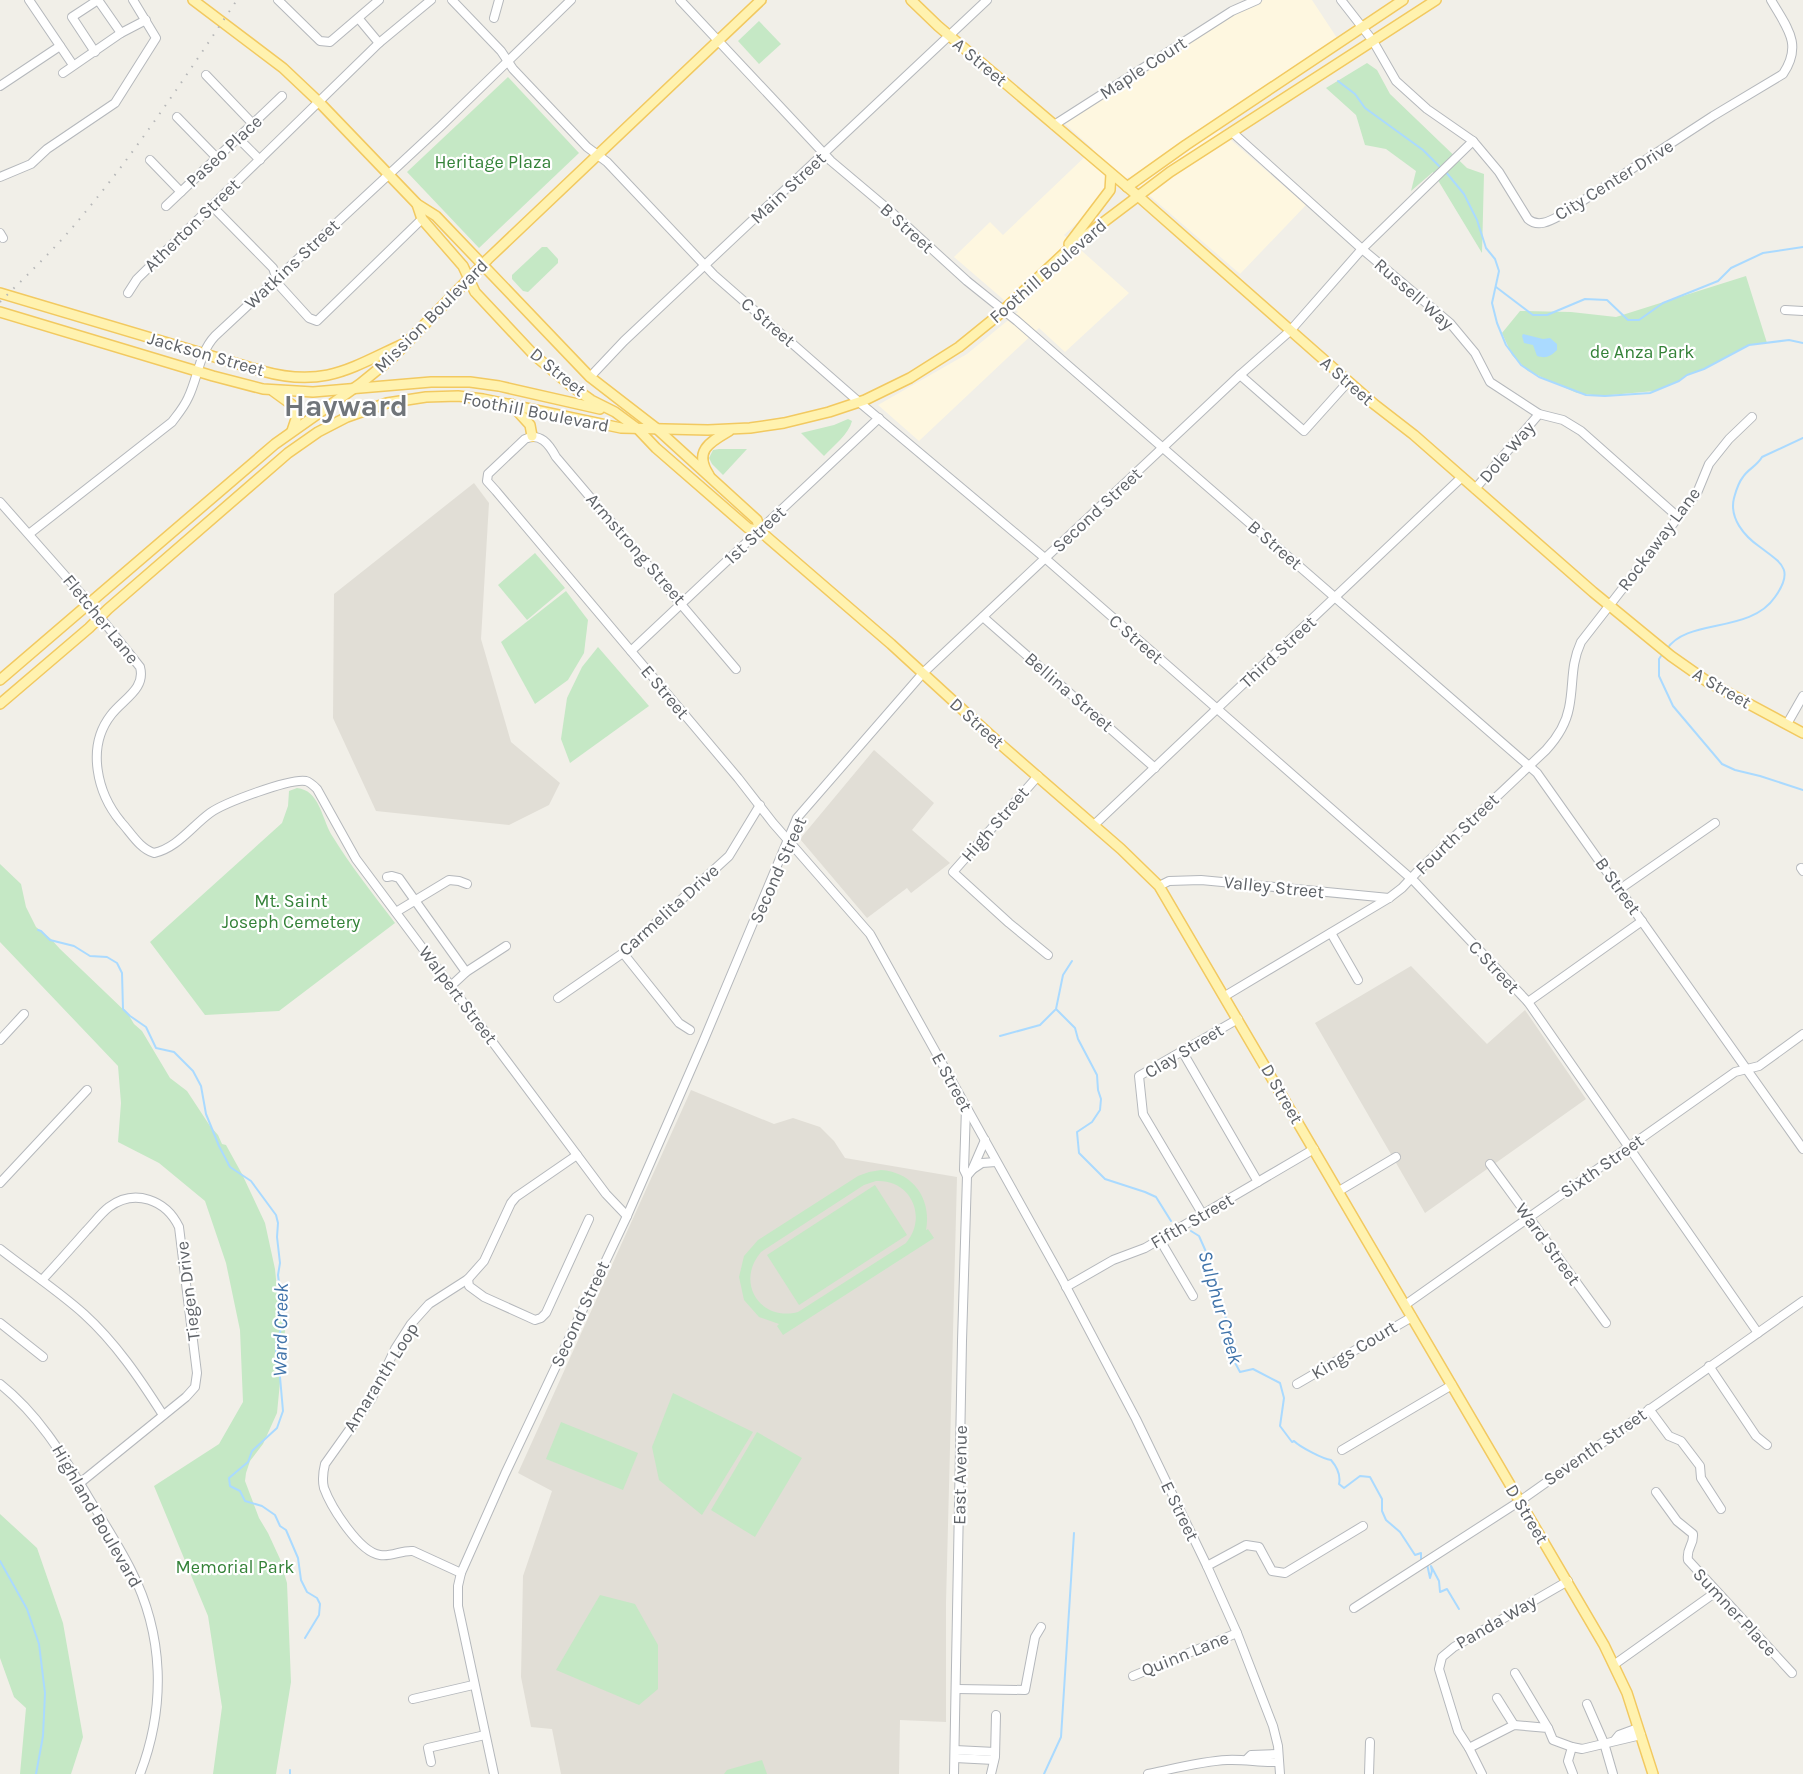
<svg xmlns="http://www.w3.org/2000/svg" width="1803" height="1774" viewBox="0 0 1803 1774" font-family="Karla,sans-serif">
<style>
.commercial{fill:#fef7e0}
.education{fill:#e1ded6}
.green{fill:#c5e8c5;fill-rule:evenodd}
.water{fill:#aadaff}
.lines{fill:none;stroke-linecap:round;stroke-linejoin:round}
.stream{stroke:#aadaff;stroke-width:2}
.minor-casing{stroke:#b5b8bc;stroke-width:10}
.major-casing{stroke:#f2c960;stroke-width:12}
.minor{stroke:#fff;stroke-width:8}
.major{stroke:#fff2af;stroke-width:9}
.rail{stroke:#b6b7b8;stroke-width:2;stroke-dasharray:1.5 8;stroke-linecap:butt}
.labels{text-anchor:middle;stroke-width:4.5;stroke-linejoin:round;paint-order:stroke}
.street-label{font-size:18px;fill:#5f6368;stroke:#fff}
.park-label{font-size:18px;fill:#348238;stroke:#fff}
.water-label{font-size:20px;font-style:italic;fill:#4174aa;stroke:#fff}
.town-label{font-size:30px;font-weight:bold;fill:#70757a;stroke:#fff}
</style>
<rect width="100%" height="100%" fill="#f1efe8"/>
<polygon class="commercial" points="1264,0 1312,0 1337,38 1210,122 1306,205 1240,274 1128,177 1064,235 1129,293 1065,352 1039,328 919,441 878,405 967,354 1018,312 954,257 990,222 1003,235 1093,149 1064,123 1233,15"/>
<g class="education">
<polygon points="474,483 489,503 481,639 511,742 560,783 549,805 509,825 376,811 333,718 334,594"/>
<polygon points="874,750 934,803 912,830 950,863 911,893 907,888 867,918 800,839"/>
<polygon points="1411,966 1487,1044 1525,1010 1586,1099 1425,1213 1315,1023"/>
<polygon points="691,1090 774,1124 793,1118 820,1127 834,1141 845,1158 957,1177 946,1603 946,1722 900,1720 899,1774 561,1774 552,1729 531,1727 521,1677 523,1576 552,1491 518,1473"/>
</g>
<g class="green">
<polygon points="759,21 781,44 759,64 738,41"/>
<polygon points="1367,63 1377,70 1390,94 1467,168 1484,174 1482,253 1433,172 1411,191 1416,171 1386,149 1365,145 1356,115 1326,88"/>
<polygon points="508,77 579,153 479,248 407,172"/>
<polygon points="542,247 547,247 558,259 558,263 528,292 523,291 512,279 512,275"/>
<polygon points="1746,276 1767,343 1749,345 1704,369 1687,375 1679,381 1654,391 1600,396 1577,393 1528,371 1512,355 1502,333 1520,311 1571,312 1616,317"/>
<path d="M848 419 852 421C849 434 833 446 824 456L801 433 834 425Z"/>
<polygon points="719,449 747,449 723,475 712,464 709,458 713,450"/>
<polygon points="535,553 565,588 527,620 498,585"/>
<polygon points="566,591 588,620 584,653 568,680 535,704 501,642"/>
<polygon points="598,647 649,706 570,763 561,739 567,698 582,667"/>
<path d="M297 788C319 790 322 818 331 834 350 865 373 894 395 923L279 1011 205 1015 150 942 282 823 288 806 289 791Z"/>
<polygon points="0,864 21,884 26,907 36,927 51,939 60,949 128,1014 134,1024 142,1031 170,1078 187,1091 210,1126 218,1135 222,1144 226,1145 242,1174 265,1223 275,1269 279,1310 285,1331 277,1413 263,1444 250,1461 246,1473 245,1481 259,1518 268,1533 280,1559 287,1583 291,1682 276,1774 213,1774 222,1707 208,1616 154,1486 219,1444 243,1402 240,1330 226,1263 205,1201 159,1163 118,1142 121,1103 118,1066 0,942"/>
<path d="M881 1170C913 1172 932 1199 926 1230L928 1229 934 1238 783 1335 777 1326 779 1324 759 1317 744 1300 739 1277 744 1256 758 1240 858 1176 869 1172ZM876 1181C911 1179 928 1217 906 1243L798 1312C760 1322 735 1282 761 1252L864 1185Z"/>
<polygon points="875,1185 907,1235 799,1305 767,1255"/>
<polygon points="673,1393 753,1432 702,1515 659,1480 652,1447"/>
<polygon points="561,1422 638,1453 623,1490 546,1459"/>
<polygon points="757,1432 802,1458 755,1537 711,1510"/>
<polygon points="0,1514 37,1548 63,1623 83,1737 71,1774 20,1774 26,1708 14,1697 0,1658"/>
<polygon points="600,1595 635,1604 658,1645 658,1689 639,1705 556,1670"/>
<polygon points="762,1760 767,1774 724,1774 727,1770"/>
</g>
<path class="water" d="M1523 334 1543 339 1550 338 1557 344V350C1551 356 1546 359 1537 356L1533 345 1524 343 1522 336Z"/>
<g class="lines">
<g class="stream">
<polyline points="1338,81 1355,94 1365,108 1423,150 1441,168"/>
<polyline points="1445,171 1464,194 1477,220 1486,248 1495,259 1499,271 1492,303 1497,323 1506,345 1521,365 1539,377 1586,395 1605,396 1650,393 1679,381 1687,375 1704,369 1749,345 1789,340 1803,343"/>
<polyline points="1496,287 1533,315 1547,315 1585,299 1607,300 1628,320 1639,320 1663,303 1718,281 1731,268 1763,253 1803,247"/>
<path d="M1667 649C1687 618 1750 634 1775 597 1795 569 1781 563 1760 547 1744 536 1729 518 1734 498 1736 491 1738 483 1743 477 1748 469 1757 466 1762 457L1803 438"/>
<polyline points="1663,653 1659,659 1659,676 1673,706 1722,764 1735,770 1760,776 1803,790"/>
<polyline points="38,930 41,931 50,940 74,946 90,956 107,957 117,963 122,973 123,1009 130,1016 146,1027 156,1048 174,1052 193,1071 201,1086 206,1114 219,1146 230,1167 251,1181 276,1215 278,1223 277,1237 280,1263 278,1275 284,1321 276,1343 276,1363 280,1377 283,1411 277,1428 252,1451 248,1462 229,1478 230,1486 240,1491 245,1501 262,1506 275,1515 280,1526 286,1530 298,1558 301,1580 307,1592 317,1598 320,1604 319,1615 305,1638"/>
<polyline points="1072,961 1063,975 1056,1009 1075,1028 1078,1039 1097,1075 1098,1090 1101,1099 1100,1110 1092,1122 1077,1132 1079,1153 1105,1179 1145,1192 1156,1197 1171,1221"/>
<polyline points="1000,1036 1040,1025 1055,1010"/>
<path d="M1191 1231 1199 1236 1211 1263V1288L1231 1328 1233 1359 1240 1372 1253 1369 1280 1383 1284 1398 1280 1426 1292 1442 1294 1441C1300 1447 1323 1459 1331 1460 1337 1467 1341 1475 1339 1484L1344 1488 1360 1476 1370 1477 1382 1499V1511L1386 1520 1400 1532 1415 1555 1421 1553V1561"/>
<polyline points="0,1561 27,1609 39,1644 45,1693 43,1736 36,1774"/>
<polyline points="1427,1564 1430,1578 1432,1571 1431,1566 1439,1581 1440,1592 1447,1589 1459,1609"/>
<polyline points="290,1774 290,1770"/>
<polyline points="1044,1774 1061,1737 1074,1533"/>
</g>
<g class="minor-casing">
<g id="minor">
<polyline points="29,0 73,65"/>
<polyline points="278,0 320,41 330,42 379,0"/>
<polyline points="452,0 501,51 513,69 587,147 607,162 714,275 859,402 1046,559 1415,882 1528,1002 1758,1333"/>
<polyline points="680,0 831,161 888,209 967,281 1017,321 1537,773 1803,1149"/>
<path d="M1341 0 1373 41 1396 81 1427 109 1473 141 1499 172 1528 219C1538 228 1550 221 1561 215L1713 116 1783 74C1803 44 1787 28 1771 0"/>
<polyline points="494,18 499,0"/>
<polyline points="359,19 379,43"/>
<polyline points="95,52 72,17 98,0 121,33"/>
<polyline points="63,73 121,33 146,20"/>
<polyline points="206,75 253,124"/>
<polyline points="0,86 60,46"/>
<polyline points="177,117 217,158"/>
<polyline points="1054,125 1232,11 1257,0"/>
<polyline points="1232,132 1362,249 1450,323 1475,353 1490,382 1539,414 1563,420 1581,431 1678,517"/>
<polyline points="238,138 260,160"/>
<polyline points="150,160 181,192"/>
<polyline points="0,177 31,164 47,149 115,103 156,38 133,0"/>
<polyline points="166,206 282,96"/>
<polyline points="212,206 273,268 279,285 309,318 317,321 422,219"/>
<polyline points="0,233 3,238"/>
<polyline points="128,293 137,279 379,43 431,0"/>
<polyline points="1785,310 1803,311"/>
<polyline points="1240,375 1304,431 1348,382"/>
<polyline points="590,377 624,341 987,0"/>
<polyline points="1475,489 1539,414"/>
<path d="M0 502 83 596 140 667C146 689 123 699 111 715 86 747 97 793 121 822 131 833 140 849 154 853 177 848 191 827 210 813 224 803 290 778 306 781 310 782 314 786 317 789L356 859 606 1194 627 1216"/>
<path d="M29 534 172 422C178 414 184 407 188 398 198 378 199 353 215 336L441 126 571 0"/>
<polyline points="983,617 1155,768"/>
<polyline points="631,651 879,418"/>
<path d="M736 669 556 457C549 444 540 432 525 439L488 474 487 481 496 491 738 778 773 823 870 934 1061 1277 1136 1419 1207 1566 1237 1633 1273 1726 1278 1746 1280 1774"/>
<polyline points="1787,724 1803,696"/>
<polyline points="1038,776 953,872 1009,923 1048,955"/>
<polyline points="1094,825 1462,477"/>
<polyline points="1801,868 1803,871"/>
<polyline points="387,877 392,876 399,878 466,972"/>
<polyline points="1159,886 1169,881 1201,880 1389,898"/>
<polyline points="1620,889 1715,823"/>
<polyline points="396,912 449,880 459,881 467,884"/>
<polyline points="1331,933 1358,980"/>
<polyline points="623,953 679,1023 690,1030"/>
<polyline points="452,985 466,972 506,946"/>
<path d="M1225 996 1389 898 1402 888 1417 872 1546 750C1557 738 1566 724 1569 708 1574 684 1570 666 1581 642L1697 493 1709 464 1729 439 1752 417"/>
<polyline points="558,998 623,953 729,856 760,805"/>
<polyline points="1528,1002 1642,921"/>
<polyline points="0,1040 24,1014"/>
<polyline points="1182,1051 1258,1182"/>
<polyline points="1490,1164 1606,1323"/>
<polyline points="973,1169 982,1163 996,1162"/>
<polyline points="967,1176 972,1170 985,1140"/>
<polyline points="0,1183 87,1090"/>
<polyline points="1339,1191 1396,1157"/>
<polyline points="1203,1215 1143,1114 1139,1076 1238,1019"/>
<polyline points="1160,1240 1193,1296"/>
<path d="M0 1249C28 1271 57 1290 84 1314 116 1343 140 1379 163 1415"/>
<polyline points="468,1279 469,1286 484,1297 535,1320 541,1318 546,1313 589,1219"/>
<path d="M42 1280C57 1264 72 1247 86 1231 94 1223 100 1214 109 1207 135 1188 166 1200 179 1227L197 1373 195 1387 186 1397 80 1483"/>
<polyline points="1066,1287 1113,1260 1145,1248 1314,1149"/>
<polyline points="1405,1305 1735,1072 1759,1066 1803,1034"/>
<polyline points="0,1323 43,1357"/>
<polyline points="1709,1366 1756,1436 1767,1445"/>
<path d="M0 1384C38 1414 62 1454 87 1495 102 1520 118 1544 131 1570 164 1635 166 1706 140 1774"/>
<polyline points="1297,1384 1412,1317"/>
<polyline points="1649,1409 1669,1436 1681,1441 1700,1466 1701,1478 1721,1509"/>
<polyline points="1342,1450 1452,1385"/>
<path d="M1656 1492 1677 1521 1693 1534C1694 1546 1686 1547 1688 1560L1792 1673"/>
<polyline points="1207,1566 1246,1545 1259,1547 1272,1571 1285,1573 1363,1526"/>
<path d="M461 1573 413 1551C402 1550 391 1557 380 1555 359 1552 331 1507 324 1488 322 1480 323 1472 325 1464L372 1398 395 1349 411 1324 429 1304 468 1279 484 1261 511 1203 516 1197 577 1155"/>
<polyline points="1354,1608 1520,1501 1803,1301"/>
<polyline points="1615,1664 1716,1592"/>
<polyline points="1515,1673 1548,1728"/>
<polyline points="1133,1676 1237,1633"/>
<polyline points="957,1689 1025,1690 1035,1637 1041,1627"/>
<polyline points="1497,1698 1514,1725"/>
<polyline points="413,1699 473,1685"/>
<polyline points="1587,1704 1604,1743 1613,1774"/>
<polyline points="1615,1740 1619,1735 1638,1728"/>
<polyline points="1572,1747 1568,1761 1573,1774"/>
<polyline points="1469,1748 1514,1725 1548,1728 1553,1740 1572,1747 1582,1749 1641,1735"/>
<polyline points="955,1750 995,1752"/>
<polyline points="955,1758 994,1760"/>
<polyline points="1247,1759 1251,1755 1278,1754"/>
<polyline points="431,1762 428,1748 485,1735"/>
<polyline points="494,1774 458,1606 458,1586 461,1573 505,1474 627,1216 703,1042 797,818 923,673 1240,375 1290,331 1362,249 1473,141"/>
<polyline points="954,1774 962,1341 967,1176 964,1170 966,1108"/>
<polyline points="991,1774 995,1757 996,1715"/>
<path d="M1148 1774C1172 1769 1203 1761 1227 1760 1245 1759 1261 1763 1279 1762"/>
<polyline points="1369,1774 1370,1742"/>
<polyline points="1482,1774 1469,1748 1458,1731 1439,1669 1442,1657 1454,1647 1568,1581"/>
</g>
</g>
<g class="major-casing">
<g id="major">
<polyline points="193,0 283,68 319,102 417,204 436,216 590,377 656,428 757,520 760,531"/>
<polyline points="911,0 938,26 1138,196 1374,404 1414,435 1593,592 1671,656 1708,682 1803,733"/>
<polyline points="1127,187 1186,145 1403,0"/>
<polyline points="417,204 422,219 463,266 475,292 534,355 570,385 591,400 615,412 638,429 656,448 748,528 760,531 891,644 999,743 1121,849 1159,886 1604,1645 1627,1693 1653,1774"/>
<polyline points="1069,244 1110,190 1111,174"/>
<path d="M0 293 262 371C323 388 349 369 403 344"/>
<polyline points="0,312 213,376 263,389 313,392 431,382 470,382 499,386 600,409"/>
<polyline points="273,391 295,407 296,419 292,431"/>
<polyline points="511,404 530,425 532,436"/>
<path d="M709 475C693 451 710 442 729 431"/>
<polyline points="0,680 275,444 360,384 392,358 488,259 761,0"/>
<polyline points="0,704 89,628 108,609 288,453 318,432 347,417 387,403 426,397 458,396 483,399 621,428 708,430 750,428 784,423 829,412 865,400 910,378 959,347 996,317 1072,246 1170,172 1436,0"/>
</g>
</g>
<use href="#minor" class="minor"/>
<use href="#major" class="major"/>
<path class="rail" d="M0 302C28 274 57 247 82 216 139 148 187 74 237 0"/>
</g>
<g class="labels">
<g class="street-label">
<text transform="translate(980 62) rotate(40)" y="6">A Street</text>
<text transform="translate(1143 68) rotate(-33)" y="6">Maple Court</text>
<text transform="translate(224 151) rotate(-43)" y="6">Paseo Place</text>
<text transform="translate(1614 180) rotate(-32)" y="6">City Center Drive</text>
<text transform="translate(788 188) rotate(-43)" y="6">Main Street</text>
<text transform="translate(192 225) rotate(-44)" y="6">Atherton Street</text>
<text transform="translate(907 228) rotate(42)" y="6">B Street</text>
<text transform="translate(292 264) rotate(-43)" y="6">Watkins Street</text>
<text transform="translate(1048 271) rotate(-41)" y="6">Foothill Boulevard</text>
<text transform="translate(1414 294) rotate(41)" y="6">Russell Way</text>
<text transform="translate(431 316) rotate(-45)" y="6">Mission Boulevard</text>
<text transform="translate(768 322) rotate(41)" y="6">C Street</text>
<text transform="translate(206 354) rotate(16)" y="6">Jackson Street</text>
<text transform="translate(558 372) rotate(39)" y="6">D Street</text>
<text transform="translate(1347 381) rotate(41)" y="6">A Street</text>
<text transform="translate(536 412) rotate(11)" y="6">Foothill Boulevard</text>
<text transform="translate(1507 452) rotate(-49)" y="6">Dole Way</text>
<text transform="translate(1097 510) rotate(-43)" y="6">Second Street</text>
<text transform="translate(755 535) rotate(-43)" y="6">1st Street</text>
<text transform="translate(1659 539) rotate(-53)" y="6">Rockaway Lane</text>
<text transform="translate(1275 545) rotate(41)" y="6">B Street</text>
<text transform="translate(636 549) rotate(49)" y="6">Armstrong Street</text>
<text transform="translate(101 619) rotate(51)" y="6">Fletcher Lane</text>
<text transform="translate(1136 639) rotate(41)" y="6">C Street</text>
<text transform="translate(1278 652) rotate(-43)" y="6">Third Street</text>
<text transform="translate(1722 688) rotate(30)" y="6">A Street</text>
<text transform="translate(665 692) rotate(50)" y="6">E Street</text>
<text transform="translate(1069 692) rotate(41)" y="6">Bellina Street</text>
<text transform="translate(977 723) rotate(42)" y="6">D Street</text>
<text transform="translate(995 824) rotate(-49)" y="6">High Street</text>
<text transform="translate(1457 834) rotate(-44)" y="6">Fourth Street</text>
<text transform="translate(778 870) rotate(-66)" y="6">Second Street</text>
<text transform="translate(1618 886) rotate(55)" y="6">B Street</text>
<text transform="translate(1274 887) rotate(6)" y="6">Valley Street</text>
<text transform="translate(669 910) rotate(-42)" y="6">Carmelita Drive</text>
<text transform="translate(1494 967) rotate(47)" y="6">C Street</text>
<text transform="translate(458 995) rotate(53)" y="6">Walpert Street</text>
<text transform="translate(1184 1051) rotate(-31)" y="6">Clay Street</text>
<text transform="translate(952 1082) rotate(61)" y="6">E Street</text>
<text transform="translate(1282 1094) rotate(60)" y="6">D Street</text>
<text transform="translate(1602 1166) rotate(-35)" y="6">Sixth Street</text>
<text transform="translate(1192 1221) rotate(-30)" y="6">Fifth Street</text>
<text transform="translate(1548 1244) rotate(54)" y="6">Ward Street</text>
<text transform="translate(188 1291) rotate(-97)" y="6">Tiegen Drive</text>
<text transform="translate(580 1314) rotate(-65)" y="6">Second Street</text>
<text transform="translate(1354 1350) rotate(-31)" y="6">Kings Court</text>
<text transform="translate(381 1377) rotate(-58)" y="6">Amaranth Loop</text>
<text transform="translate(1595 1447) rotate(-35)" y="6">Seventh Street</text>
<text transform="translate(960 1475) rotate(-89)" y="6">East Avenue</text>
<text transform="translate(1180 1511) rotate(64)" y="6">E Street</text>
<text transform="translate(1527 1514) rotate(59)" y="6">D Street</text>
<text transform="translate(97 1516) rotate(60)" y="6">Highland Boulevard</text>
<text transform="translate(1735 1612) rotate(47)" y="6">Sumner Place</text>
<text transform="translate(1496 1622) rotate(-30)" y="6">Panda Way</text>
<text transform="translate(1185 1654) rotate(-22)" y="6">Quinn Lane</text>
</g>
<g class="park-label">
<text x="493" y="168">Heritage Plaza</text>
<text x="1642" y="358">de Anza Park</text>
<text x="291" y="907">Mt. Saint<tspan x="291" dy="21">Joseph Cemetery</tspan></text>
<text x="235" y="1573">Memorial Park</text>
</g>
<g class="water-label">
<text transform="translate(1221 1307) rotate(74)" y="7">Sulphur Creek</text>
<text transform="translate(280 1330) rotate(-89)" y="7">Ward Creek</text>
</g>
<g class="town-label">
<text x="346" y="416">Hayward</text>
</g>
</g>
</svg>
